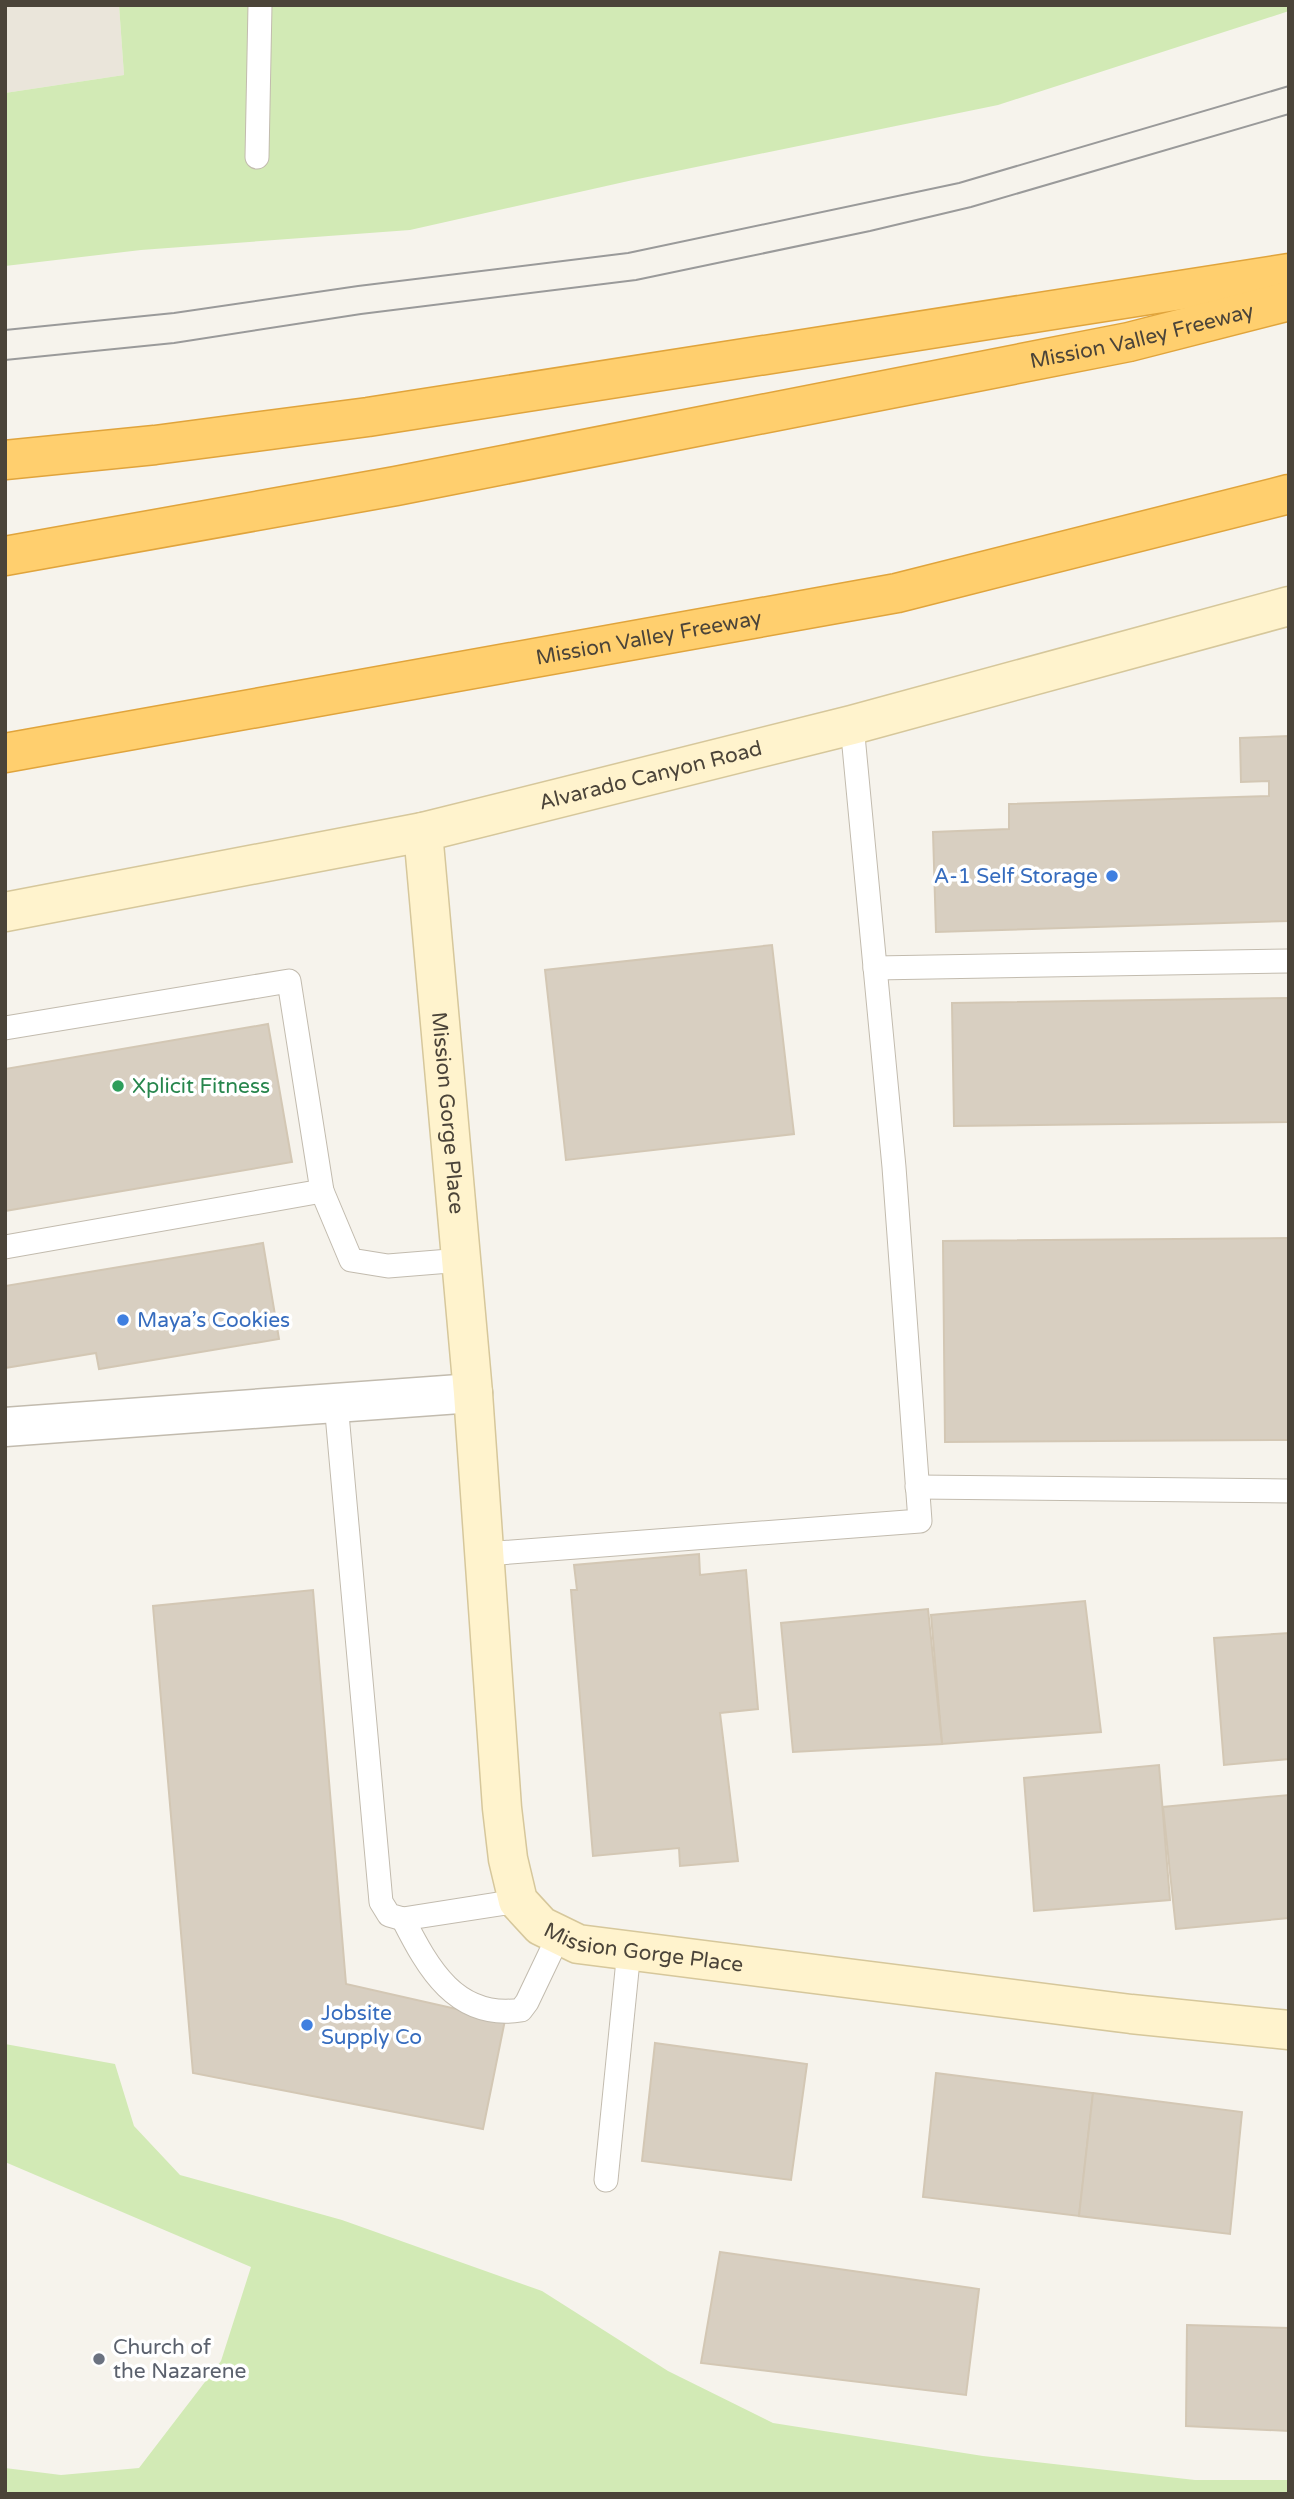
<svg xmlns="http://www.w3.org/2000/svg" width="1294" height="2499" viewBox="0 0 1294 2499" font-family="'Varela Round',sans-serif">
<style>
.residential{fill:#eae5da}
.green{fill:#d2eab5}
.building{fill:#d8cfc1;stroke:#d3c7b4;stroke-width:2}
.lines{fill:none;stroke-linecap:round;stroke-linejoin:round}
.lane-casing{stroke:#c2bbae;stroke-width:25}
.street-casing{stroke:#c2bbae;stroke-width:41}
.secondary-casing{stroke:#d6c79b;stroke-width:41}
.highway-casing{stroke:#e0a43c;stroke-width:41}
.lane{stroke:#fff;stroke-width:23}
.street{stroke:#fff;stroke-width:38}
.secondary{stroke:#fff3cd;stroke-width:38}
.highway{stroke:#ffcf6e;stroke-width:38}
.tram{stroke:#9a9a9a;stroke-width:2}
.shop-dot{fill:#3f7fe0;stroke:#fff;stroke-width:2.5}
.leisure-dot{fill:#2e9e5b;stroke:#fff;stroke-width:2.5}
.worship-dot{fill:#6b7280;stroke:#fff;stroke-width:2.5}
.labels{text-anchor:middle;stroke-width:7;stroke-linejoin:round;paint-order:stroke}
.street-label{font-size:21px;fill:#4b4439;stroke:#fff}
.shop-label{font-size:21px;fill:#366cbe;stroke:#fff;text-anchor:start}
.leisure-label{font-size:21px;fill:#27864d;stroke:#fff;text-anchor:start}
.worship-label{font-size:21px;fill:#5b616d;stroke:#fff;text-anchor:start}
</style>
<rect width="100%" height="100%" fill="#f6f3ec"/>
<polygon class="residential" points="5,5 119,5 124,75 5,93"/>
<g class="green">
<polygon points="119,5 1289,5 1289,11 998,105 633,180 410,230 141,250 5,266 5,93 124,75"/>
<polygon points="5,2044 115,2064 134,2126 180,2175 342,2220 542,2291 668,2371 773,2423 983,2456 1195,2480 1289,2480 1289,2494 5,2494 5,2468 61,2475 139,2468 221,2361 251,2267 5,2162"/>
</g>
<g class="building">
<polygon points="1289,736 1289,921 936,932 933,832 1009,829 1009,804 1269,796 1269,781 1241,782 1240,738"/>
<polygon points="772,945 794,1134 566,1160 545,970"/>
<polygon points="1289,998 1289,1122 954,1126 952,1003"/>
<polygon points="268,1024 292,1162 5,1211 5,1069"/>
<polygon points="1289,1238 1289,1440 945,1442 943,1241"/>
<polygon points="263,1243 279,1339 99,1369 96,1353 5,1368 5,1286"/>
<polygon points="699,1554 700,1575 746,1570 758,1709 720,1713 738,1861 680,1866 679,1848 593,1856 571,1590 577,1590 574,1565"/>
<polygon points="313,1590 346,1984 505,2020 483,2129 193,2073 153,1606"/>
<polygon points="1085,1601 1101,1732 942,1744 931,1615"/>
<polygon points="928,1609 942,1744 793,1752 781,1623"/>
<polygon points="1289,1633 1289,1759 1224,1765 1214,1638"/>
<polygon points="1159,1765 1170,1900 1034,1911 1024,1778"/>
<polygon points="1289,1795 1289,1918 1176,1929 1163,1807"/>
<polygon points="655,2043 807,2064 791,2180 642,2161"/>
<polygon points="936,2073 1093,2093 1079,2216 923,2197"/>
<polygon points="1093,2093 1242,2112 1230,2234 1079,2216"/>
<polygon points="720,2252 979,2289 966,2395 701,2363"/>
<polygon points="1187,2325 1289,2328 1289,2431 1186,2426"/>
</g>
<g class="lines">
<g class="lane-casing">
<g id="lane">
<polyline points="257,157 260,5"/>
<polyline points="875,968 1289,961"/>
<polyline points="5,1028 289,981 322,1191 5,1247"/>
<polyline points="322,1191 351,1260 388,1266 462,1260"/>
<polyline points="336,1403 381,1902 389,1915 403,1919 518,1901"/>
<polyline points="917,1487 1289,1491"/>
<polyline points="485,1554 920,1521 894,1167 852,725"/>
<path d="M403 1919C428 1968 456 2020 521 2010L527 2002 559 1935"/>
<polyline points="606,2180 629,1950"/>
</g>
</g>
<g class="street-casing">
<polyline id="street" points="5,1427 473,1393"/>
</g>
<g class="secondary-casing">
<g id="secondary">
<path id="s1" d="M423 832 473 1393 502 1808 508 1859 518 1901 541 1926 578 1944 1131 2014 1289 2030"/>
<path id="s2" d="M5 912 423 832 852 725 1289 606"/>
</g>
</g>
<g class="highway-casing">
<g id="highway">
<polyline points="5,460 155,445 368,417 1289,273"/>
<path id="s3" d="M5 556 396 486 1129 342 1289 301"/>
<path id="s4" d="M5 753 897 593 1289 494"/>
</g>
</g>
<use href="#lane" class="lane"/>
<use href="#street" class="street"/>
<use href="#secondary" class="secondary"/>
<use href="#highway" class="highway"/>
<g class="tram">
<polyline points="5,330 174,313 358,286 628,253 959,183 1289,86"/>
<polyline points="5,360 174,343 361,314 636,280 870,231 971,207 1289,114"/>
</g>
</g>
<g class="shop-dot">
<circle cx="1112" cy="876" r="7"/>
<circle cx="123" cy="1320" r="7"/>
<circle cx="307" cy="2025" r="7"/>
</g>
<circle class="leisure-dot" cx="118" cy="1086" r="7"/>
<circle class="worship-dot" cx="99" cy="2359" r="7"/>
<g class="labels">
<g class="street-label">
<text dy="7" stroke="none"><textPath href="#s3" startOffset="1158">Mission Valley Freeway</textPath></text>
<text dy="7" stroke="none"><textPath href="#s4" startOffset="654">Mission Valley Freeway</textPath></text>
<text dy="7" stroke="none"><textPath href="#s2" startOffset="660">Alvarado Canyon Road</textPath></text>
<text dy="7" stroke="none"><textPath href="#s1" startOffset="282">Mission Gorge Place</textPath></text>
<text dy="7" stroke="none"><textPath href="#s1" startOffset="1214">Mission Gorge Place</textPath></text>
</g>
<g class="shop-label">
<text x="1098" y="883" text-anchor="end">A-1 Self Storage</text>
<text x="137" y="1327">Maya’s Cookies</text>
<text x="321" y="2020">Jobsite<tspan x="321" dy="24">Supply Co</tspan></text>
</g>
<g class="leisure-label">
<text x="132" y="1093">Xplicit Fitness</text>
</g>
<g class="worship-label">
<text x="113" y="2354">Church of<tspan x="113" dy="24">the Nazarene</tspan></text>
</g>
</g>
<rect width="1294" height="2499" fill="none" stroke="#4b4439" stroke-width="14"/>
</svg>
